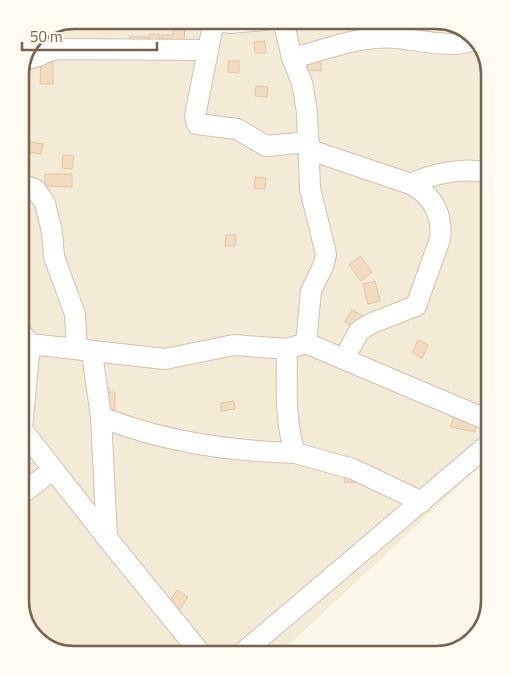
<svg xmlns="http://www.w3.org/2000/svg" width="510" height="675" viewBox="0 0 510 675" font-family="'Titillium Web',sans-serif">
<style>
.residential{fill:#f4ebd7}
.building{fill:#f1dbc1;stroke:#e4c4a2}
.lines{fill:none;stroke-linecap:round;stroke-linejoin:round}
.minor-casing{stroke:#cec1af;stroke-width:22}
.minor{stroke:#fff;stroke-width:20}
.rim{fill:none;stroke:#77624d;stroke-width:2.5}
</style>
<rect width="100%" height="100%" fill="#fcf8e9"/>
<polygon class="residential" points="74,20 439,20 481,44 490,74 490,457 278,655 71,655 29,631 20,601 20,70 38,34"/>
<g class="building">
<polygon points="174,20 185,20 184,45 161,45 161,35 173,35"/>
<polygon points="149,34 159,34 160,45 150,46"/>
<polygon points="130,36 148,37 147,45 129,44"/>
<polygon points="265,41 266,53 255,53 254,42"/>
<polygon points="26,59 30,59 29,84 20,83 20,70"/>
<polygon points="41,59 53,59 53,84 40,84"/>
<polygon points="228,61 239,61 239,73 228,72"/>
<polygon points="306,61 321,62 321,71 306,70"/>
<polygon points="256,86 268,87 267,97 255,96"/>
<polygon points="20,140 43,144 41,154 20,151"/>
<polygon points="63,155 74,156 72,169 62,168"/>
<polygon points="45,174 72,174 72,187 45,186"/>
<polygon points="255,177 266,178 265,189 254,188"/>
<polygon points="226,235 236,235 235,246 225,246"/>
<polygon points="360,256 372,272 361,281 349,265"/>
<polygon points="25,270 28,287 20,288 20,271"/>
<polygon points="375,281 380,301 368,304 363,284"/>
<polygon points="352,310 363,316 356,328 345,322"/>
<polygon points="418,340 428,345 422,358 412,353"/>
<polygon points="104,392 115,392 115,410 103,409"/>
<polygon points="234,401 235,409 221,411 221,403"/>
<polygon points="454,414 478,420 475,432 451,427"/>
<polygon points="346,468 357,470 355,483 344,482"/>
<polygon points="177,590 188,597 177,614 166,607"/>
</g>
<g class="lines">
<g class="minor-casing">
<g id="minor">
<polyline points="214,20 195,116 197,124 237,129 266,146 309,142"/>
<polyline points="214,20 229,23 265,20"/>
<path d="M283 20 292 58 302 83 307 112 310 189 326 254 324 264 311 291 306 343 287 349C287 384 284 419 295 453L353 469 422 502"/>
<path d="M292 58C326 50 362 34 397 38 418 40 455 49 473 40"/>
<path d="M25 59C42 58 43 51 57 49L208 50"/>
<path d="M310 150 411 184C433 196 443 214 440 239L416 306 372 323 359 331 344 359"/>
<polyline points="20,184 35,189 45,203 52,232 54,257 75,314 77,349"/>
<path d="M411 184C433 173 465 167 490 173"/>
<polyline points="20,331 30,344 165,359 234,345 287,349"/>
<polyline points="306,343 490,421"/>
<path d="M92 353 101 417C164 442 228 451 295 453"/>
<polyline points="101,417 107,538"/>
<polyline points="20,427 107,538 202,655"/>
<polyline points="22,429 30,344"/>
<polyline points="20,495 53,470"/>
<polyline points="240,655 490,443"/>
</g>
</g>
<use href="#minor" class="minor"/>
</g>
<path d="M0 0H510V675H0ZM74 29H436A45 45 0 0 1 481 74V601A45 45 0 0 1 436 646H74A45 45 0 0 1 29 601V74A45 45 0 0 1 74 29Z" fill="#fffbf0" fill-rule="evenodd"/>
<path class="rim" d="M74 29H436A45 45 0 0 1 481 74V601A45 45 0 0 1 436 646H74A45 45 0 0 1 29 601V74A45 45 0 0 1 74 29Z"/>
<path d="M22 42v8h135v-8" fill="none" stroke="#77624d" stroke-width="2.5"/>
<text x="30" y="42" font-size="15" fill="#77624d" stroke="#fffbf0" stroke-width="4" paint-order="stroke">50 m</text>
</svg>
